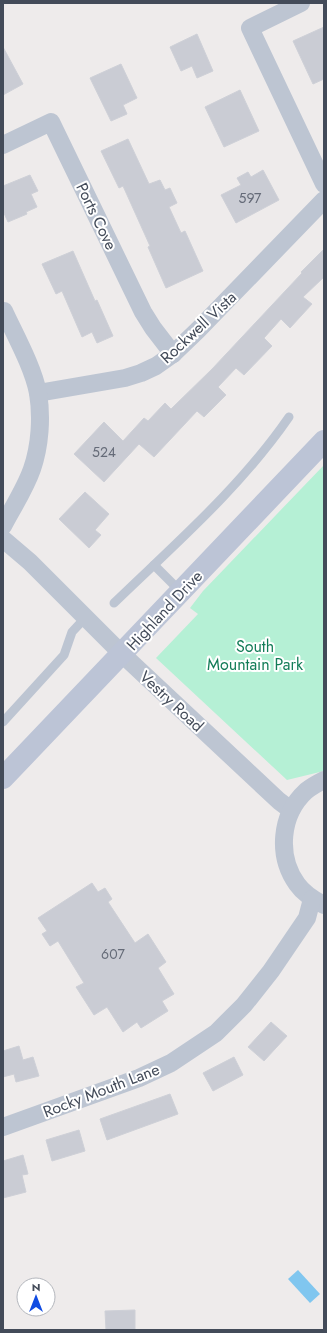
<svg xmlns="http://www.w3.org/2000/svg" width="327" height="1333" viewBox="0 0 327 1333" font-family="Jost,sans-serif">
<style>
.green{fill:#b5f0d5}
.water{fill:#80c6ef}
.building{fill:#caccd4;stroke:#ced0d7}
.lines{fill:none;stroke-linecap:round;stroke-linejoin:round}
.service{stroke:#bdc5d2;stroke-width:9}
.minor{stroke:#bdc5d2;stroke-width:18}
.secondary{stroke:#bcc4d6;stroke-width:22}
.labels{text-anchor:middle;stroke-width:4;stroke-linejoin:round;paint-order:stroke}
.number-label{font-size:14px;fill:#656b78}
.street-label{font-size:16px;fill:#434b59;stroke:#fff}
.park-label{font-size:16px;fill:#127c57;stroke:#fff}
</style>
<rect width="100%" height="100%" fill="#eeebeb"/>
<polygon class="green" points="324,465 324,771 287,780 156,658 198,614 190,608 203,591"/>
<polygon class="water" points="298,1270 320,1294 310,1303 288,1279"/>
<g class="building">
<polygon points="324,27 324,79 313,84 293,41"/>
<polygon points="197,34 213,71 197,78 192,66 181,71 170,47"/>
<polygon points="3,47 23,84 3,95"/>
<polygon points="121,64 137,98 123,105 127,114 111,121 90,78"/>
<polygon points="240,90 259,131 224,147 205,107"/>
<polygon points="128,139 149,184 160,180 165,190 170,188 177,203 169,207 181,233 185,231 203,271 166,288 148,247 150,246 123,186 119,188 101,151"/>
<polygon points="263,170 279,200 236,223 221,195 241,185 237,178 248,172 251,177"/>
<polygon points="30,175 38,191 31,194 37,207 26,212 27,214 8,222 3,211 3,186"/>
<polygon points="324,249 324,277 303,297 312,304 290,328 281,319 264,338 272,346 244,375 236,368 218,387 226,395 204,417 197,411 154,457 139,444 104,482 74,454 104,422 123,441 144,418 148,421 165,403 171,409 212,369 302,273 301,272"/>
<polygon points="73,251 95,301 97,300 113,336 97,343 92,332 82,337 62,291 56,294 42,264"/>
<polygon points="85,492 109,514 95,530 101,535 89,548 59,519"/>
<polygon points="92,883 98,892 105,888 112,899 108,902 135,943 148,934 166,962 158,968 174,994 162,1001 168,1011 141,1028 137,1022 123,1032 107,1007 94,1015 76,987 84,983 58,941 50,946 42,934 47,931 38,918"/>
<polygon points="271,1022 287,1036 264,1061 248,1047"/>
<polygon points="19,1046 23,1060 33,1057 39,1076 16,1082 14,1074 3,1077 3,1051"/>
<polygon points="234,1057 243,1075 213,1091 203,1073"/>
<polygon points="170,1094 178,1114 107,1140 100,1119"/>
<polygon points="79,1130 85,1151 52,1161 46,1140"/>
<polygon points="23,1155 28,1174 22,1175 26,1192 3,1198 3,1161"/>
<polygon points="135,1310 135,1330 106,1330 105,1311"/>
</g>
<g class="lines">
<g class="service">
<polyline points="154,565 181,592"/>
<path d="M114 603C175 544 240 488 289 417"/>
<polyline points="3,722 64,655 72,632 85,618"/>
</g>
<g class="minor">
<polyline points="301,3 250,28 324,184"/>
<polyline points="3,145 51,122 143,312 153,328 173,354"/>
<polyline points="38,393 125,378 141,373 156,366 173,354 198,330 324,200"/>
<path d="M3 526C13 507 25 489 32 469 40 446 42 417 38 393 33 367 15 335 4 311"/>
<polyline points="3,539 30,562 122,654 279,801 291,810"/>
<path d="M324 780C318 783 311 787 306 791 280 815 277 856 297 884 304 894 314 900 324 905"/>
<polyline points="3,1127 139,1078 171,1063 216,1033 244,1005 271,971 307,918 312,899"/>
</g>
<polyline class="secondary" points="3,778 324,441"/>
</g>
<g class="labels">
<g class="number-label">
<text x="250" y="203">597</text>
<text x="104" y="457">524</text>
<text x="113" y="959">607</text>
</g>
<g class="street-label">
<text transform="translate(97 216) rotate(64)" y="6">Ports Cove</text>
<text transform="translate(198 327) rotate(-43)" y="6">Rockwell Vista</text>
<text transform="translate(164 610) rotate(-47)" y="6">Highland Drive</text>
<text transform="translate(172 701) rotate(43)" y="6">Vestry Road</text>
<text transform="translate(101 1090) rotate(-21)" y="6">Rocky Mouth Lane</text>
</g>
<g class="park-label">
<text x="255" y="652">South<tspan x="255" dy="18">Mountain Park</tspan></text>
</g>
</g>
<rect width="327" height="1333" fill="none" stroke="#434b59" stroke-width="8"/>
<g transform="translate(36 1297)"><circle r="19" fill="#ffffff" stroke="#b4b7bd"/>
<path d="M0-3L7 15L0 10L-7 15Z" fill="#114ce2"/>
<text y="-6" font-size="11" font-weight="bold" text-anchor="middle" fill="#434b59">N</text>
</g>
</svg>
